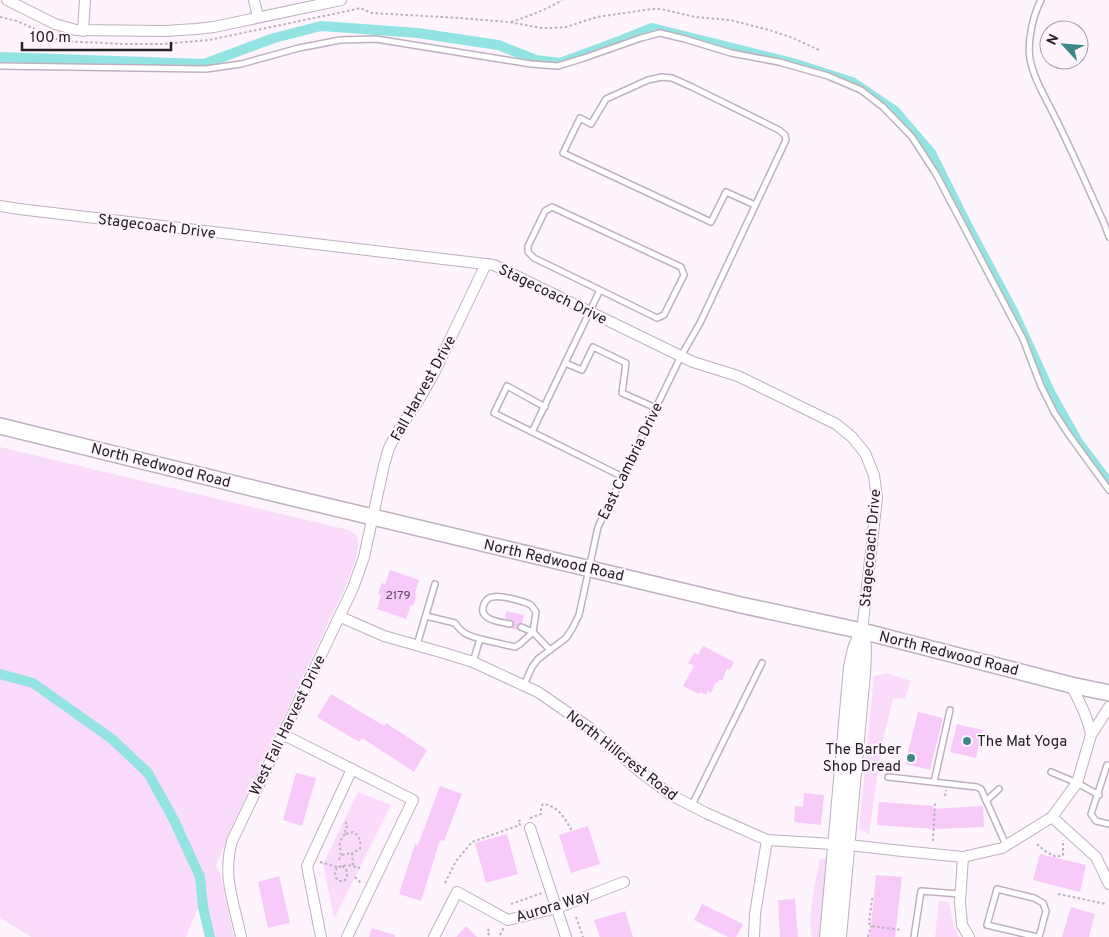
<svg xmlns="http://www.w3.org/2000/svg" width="1109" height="937" viewBox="0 0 1109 937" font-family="Overpass,sans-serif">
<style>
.green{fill:#fadbfb}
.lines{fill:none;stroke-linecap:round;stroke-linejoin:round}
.canal{stroke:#93e3e2;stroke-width:10}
.building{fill:#f7caf9}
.lane-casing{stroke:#bdb1bd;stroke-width:8}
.street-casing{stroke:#bdb1bd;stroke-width:12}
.secondary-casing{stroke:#bdb1bd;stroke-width:16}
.primary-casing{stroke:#bdb1bd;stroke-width:18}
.path{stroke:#b9b1b9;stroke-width:2;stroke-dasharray:2.5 2.5;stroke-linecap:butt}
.lane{stroke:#fff;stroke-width:5}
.street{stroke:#fff;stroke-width:10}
.secondary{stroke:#fff;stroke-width:14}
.primary{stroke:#fff;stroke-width:15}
.poi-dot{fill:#408888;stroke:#fef4fe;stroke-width:2}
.labels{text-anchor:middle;stroke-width:4;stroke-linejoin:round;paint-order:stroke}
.number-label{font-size:12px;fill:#594a59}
.street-label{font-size:15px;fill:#242024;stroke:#fef4fe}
.poi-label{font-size:15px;fill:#242024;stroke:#fef4fe;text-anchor:start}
</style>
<rect width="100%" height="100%" fill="#fef4fe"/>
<g class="green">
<path d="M0 447 349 530C351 532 354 533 356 535 363 544 351 573 347 583L228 835 216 866 220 873 234 937H207L198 908 186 937H31L0 918Z"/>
<polygon points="886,673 911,681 905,698 893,699 882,744 869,834 859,829 874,676"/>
<polygon points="358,792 391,805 334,919 323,864"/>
<path d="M828 858 821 937H812C807 916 816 880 820 859Z"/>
<polygon points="939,901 949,902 954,927 959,937 935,937"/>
</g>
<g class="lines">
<g class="canal">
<polyline points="0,57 204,64 274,38 321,26 418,33 498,45 536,60 560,63 617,42 652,28 793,63 852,82 895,111 931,153 966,223 1013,311 1051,394 1078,442 1109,483"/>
<polyline points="0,674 33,683 112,739 148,773 174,820 200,877 203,907 210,937"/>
</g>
</g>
<g class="building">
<polygon points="390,570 419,580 415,593 417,594 413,606 411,605 406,619 377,609 381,595 378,594 382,583 385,584"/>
<polygon points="506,611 524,615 522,623 519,623 517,626 518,630 510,628 513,627 514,623 511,620 505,619"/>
<polygon points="703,646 734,662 730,670 727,669 722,681 719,679 718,683 716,682 711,693 708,691 706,695 700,692 699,694 683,686 694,666 688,663 694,653 698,655"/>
<polygon points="331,694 384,726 386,723 427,750 414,772 362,738 359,742 317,717"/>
<polygon points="918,712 943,718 930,770 905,764"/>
<polygon points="957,724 983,730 976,758 950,752"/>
<polygon points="296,773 316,778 302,826 283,820"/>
<polygon points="440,786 462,794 444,841 440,840 421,901 399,894 415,844 418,845"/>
<polygon points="804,793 824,795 821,825 794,822 795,806 803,807"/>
<polygon points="879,802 933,806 933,809 983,806 984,827 934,829 877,825"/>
<polygon points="588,826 600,864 571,873 559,835"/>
<polygon points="507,834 518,874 486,883 475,843"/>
<polygon points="1040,854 1086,865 1080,892 1033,880"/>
<polygon points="876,875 902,877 895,937 870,937"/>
<polygon points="279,876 290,923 268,928 258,882"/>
<polygon points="795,899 798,937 780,937 778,900"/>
<polygon points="702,904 743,924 736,937 728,937 694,920"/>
<polygon points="1071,907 1095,914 1089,937 1062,937"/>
<polygon points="625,911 633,937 600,937 594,920"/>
<polygon points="466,926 477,937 456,937"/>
<polygon points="372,928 395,935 395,937 369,937"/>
</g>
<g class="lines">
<g class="lane-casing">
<g id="lane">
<path d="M1041 0C1033 15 1027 42 1030 59 1034 80 1047 100 1056 119 1073 153 1088 188 1104 223L1109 237"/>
<polyline points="0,66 206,69 241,64 299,48 340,40 376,39 531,64 558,66 584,58 641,38 660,33 685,39 731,53 779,62 828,76 861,90 883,107 912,137 936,174 1023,339 1041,386 1054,412 1069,435 1109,490"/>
<polyline points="565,363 582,370 593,347 626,363 622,393 656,408"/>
<polyline points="545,407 507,386 494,413 623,477"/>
<polyline points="532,432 600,290 534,258 528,252 528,246 545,211 552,207 681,267 684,275 664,315 657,318 600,290"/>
<path d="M426 616 455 623C463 634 467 635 480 639L473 662"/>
<path d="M510 624C500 622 477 620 484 604 486 600 489 597 493 597 501 595 523 601 531 605L536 612 533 632 521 627"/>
<polyline points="480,639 515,647 520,644 533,632 550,650"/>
<polyline points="417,645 435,584"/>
<polyline points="524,685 532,667 538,659 566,638 572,629 579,615 598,527 681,356 700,323 786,140 785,135 779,130 692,87 672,78 662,77 648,80 606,99 591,124 580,118 563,153 711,222 726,192 755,205"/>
<polyline points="1107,765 1091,814 1096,821 1109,824"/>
<polyline points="1051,772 1077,783 1099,795"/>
<polyline points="888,777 977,787 981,789 1006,845"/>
<polyline points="934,782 950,710"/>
<polyline points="986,801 999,789"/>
<polyline points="692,805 762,663"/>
<polyline points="914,937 921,891 960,894"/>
<polyline points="1037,937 987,925 997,889 1034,898 1043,903 1046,911 1039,937"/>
</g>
</g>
<g class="street-casing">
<g id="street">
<polyline points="7,0 55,24 76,30 165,31 196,29 214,27 341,0"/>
<polyline points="254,0 258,17"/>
<polyline points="83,31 85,0"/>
<polyline points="0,206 19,209 494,265 693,362 738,376 836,424 852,437 865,453 874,475 877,498 862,631"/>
<polyline points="343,618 384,636 444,653 473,662 538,692 590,728 639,771 671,795 706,813 767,840 849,845 902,851 963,857 1002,848 1052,817 1077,783 1091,735 1109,707"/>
<path d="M1071 685C1079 701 1088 717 1091 735"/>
<polyline points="286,736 413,800 347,937"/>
<polyline points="1052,817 1096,857 1109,884"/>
<polyline points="530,828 566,937"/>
<polyline points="963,857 960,902 962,925 969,937"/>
<path d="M241 937C234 902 222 877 232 841L353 588 364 557 384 465 389 448 397 433 421 396 434 373 486 264"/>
<polyline points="321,937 307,866 352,769"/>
<polyline points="434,937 457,892 508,920 557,908 624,882"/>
<polyline points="754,937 755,914 767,840"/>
</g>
</g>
<g class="secondary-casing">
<g id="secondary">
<polyline points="827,937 851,667 855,649 862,631"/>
<polyline points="839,937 863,673 864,650 863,634"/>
</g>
</g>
<g class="primary-casing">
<polyline id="primary" points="0,426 293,498 741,605 862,631 1071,685 1109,693"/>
</g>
<g class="path">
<polyline points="0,17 17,21 61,41 125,44 163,44 209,40 357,9 360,8 372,13 460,18 509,22 541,28 551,28 566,27 597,17 652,9 661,9 695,17 730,20 769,30 793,38 821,51"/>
<path d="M511 22C529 16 546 10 562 0"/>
<polyline points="945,796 946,790"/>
<path d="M530 818 541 814V807L543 804C559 806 565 819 572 831"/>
<path d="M346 834 353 832C360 836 361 841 360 849L352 853"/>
<polyline points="933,841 935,803"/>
<polyline points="1037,844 1045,851 1056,857 1063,855 1063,840"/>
<polyline points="342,855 352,853 353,865"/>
<path d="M339 860C344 849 335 847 344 835L346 834 345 830 348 825 345 822"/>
<polyline points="320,862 337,867"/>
<path d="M342 866C348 870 349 875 344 881H339L336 878 335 873 337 867 348 865 360 868"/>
<polyline points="355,877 362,884"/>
<polyline points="445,883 456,861 472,842 520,825 518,821 523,820"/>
<polyline points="1058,894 1106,904"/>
<polyline points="873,899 872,899 869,923 871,926 902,930"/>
<polyline points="511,904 542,893"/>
<polyline points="576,917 583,937"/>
<polyline points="489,929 487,932 491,937"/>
<polyline points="500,935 503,929 502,928"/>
<polyline points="868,937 871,926"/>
</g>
<use href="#lane" class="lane"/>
<use href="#street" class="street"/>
<use href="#secondary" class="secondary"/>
<use href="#primary" class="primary"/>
</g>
<g class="poi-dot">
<circle cx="967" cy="741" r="5"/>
<circle cx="911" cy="758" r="5"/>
</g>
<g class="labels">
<g class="number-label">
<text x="398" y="599">2179</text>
</g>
<g class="street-label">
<text transform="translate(157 226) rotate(7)" y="5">Stagecoach Drive</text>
<text transform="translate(553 294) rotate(26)" y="5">Stagecoach Drive</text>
<text transform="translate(423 388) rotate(-61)" y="5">Fall Harvest Drive</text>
<text transform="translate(630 461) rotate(-64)" y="5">East Cambria Drive</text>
<text transform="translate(161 465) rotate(14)" y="5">North Redwood Road</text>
<text transform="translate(870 548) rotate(-85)" y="5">Stagecoach Drive</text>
<text transform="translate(554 560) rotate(13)" y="5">North Redwood Road</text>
<text transform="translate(949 653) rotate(14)" y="5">North Redwood Road</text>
<text transform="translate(287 725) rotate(-64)" y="5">West Fall Harvest Drive</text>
<text transform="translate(622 755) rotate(38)" y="5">North Hillcrest Road</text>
<text transform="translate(553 906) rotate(-17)" y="5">Aurora Way</text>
</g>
<g class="poi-label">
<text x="977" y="746">The Mat Yoga</text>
<text x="901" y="754" text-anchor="end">The Barber<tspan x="901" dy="17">Shop Dread</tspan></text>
</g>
</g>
<g transform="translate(1064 45) rotate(296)"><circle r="24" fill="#fef4fe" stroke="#a79fa7"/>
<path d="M0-4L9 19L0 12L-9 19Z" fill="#408888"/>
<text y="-8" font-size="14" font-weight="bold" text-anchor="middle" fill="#242024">N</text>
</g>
<path d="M22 42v8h149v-8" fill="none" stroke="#242024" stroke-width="2.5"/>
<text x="30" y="42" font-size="15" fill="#242024" stroke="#fef4fe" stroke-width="4" paint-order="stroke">100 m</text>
</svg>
